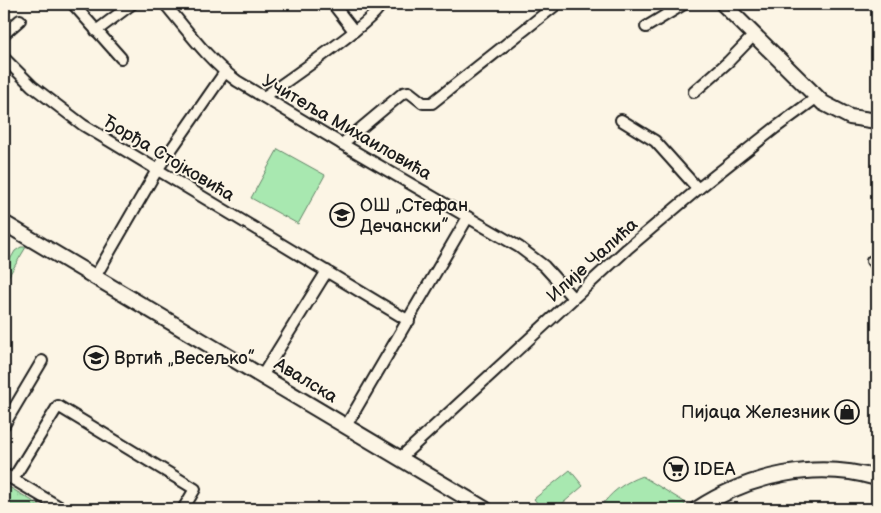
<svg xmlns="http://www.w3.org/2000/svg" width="881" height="513" viewBox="0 0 881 513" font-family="'Balsamiq Sans',sans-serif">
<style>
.grass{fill:url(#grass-tufts);stroke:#628266}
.park{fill:#a8e8b0;stroke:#628266}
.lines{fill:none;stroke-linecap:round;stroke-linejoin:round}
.stream{stroke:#62909b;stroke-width:2.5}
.street-casing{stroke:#1c1c1c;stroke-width:14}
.secondary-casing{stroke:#1c1c1c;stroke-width:18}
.street{stroke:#fcf5e5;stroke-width:10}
.secondary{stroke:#fcf5e5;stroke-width:14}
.labels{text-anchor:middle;stroke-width:4;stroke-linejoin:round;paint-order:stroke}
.street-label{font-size:18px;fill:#1c1c1c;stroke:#fcf5e5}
.poi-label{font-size:18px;fill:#1c1c1c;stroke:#fcf5e5;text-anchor:start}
</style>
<defs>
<pattern id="grass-tufts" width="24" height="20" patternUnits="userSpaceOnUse" patternTransform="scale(1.25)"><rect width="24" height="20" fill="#a8e8b0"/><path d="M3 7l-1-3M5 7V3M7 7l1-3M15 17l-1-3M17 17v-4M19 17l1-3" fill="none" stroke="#90c697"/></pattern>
</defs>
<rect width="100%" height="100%" fill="#fcf5e5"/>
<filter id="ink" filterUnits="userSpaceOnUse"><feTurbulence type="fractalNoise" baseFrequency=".02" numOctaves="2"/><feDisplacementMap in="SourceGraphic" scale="10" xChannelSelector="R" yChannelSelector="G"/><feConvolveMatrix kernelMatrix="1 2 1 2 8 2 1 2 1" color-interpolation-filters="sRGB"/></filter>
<g filter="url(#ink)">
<g class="grass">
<polygon points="21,247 26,247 4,284 4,270 15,251"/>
<polygon points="4,484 46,509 14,509 4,503"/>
</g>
<g class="park">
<polygon points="278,149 325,175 298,224 251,198"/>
<polygon points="570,470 583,486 556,509 542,509 534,499"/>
<path d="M642 476 686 503 681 509H599C611 492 623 483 642 476Z"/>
</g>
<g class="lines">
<polyline class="stream" points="875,4 877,5"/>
<g class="street-casing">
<g id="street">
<polyline points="73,4 121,58"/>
<path d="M165 4C187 30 208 60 237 81L342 144 519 247 544 266 573 298"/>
<polyline points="333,4 354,31"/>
<polyline points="646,27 684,4"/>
<polyline points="96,31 132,4"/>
<polyline points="4,34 20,20"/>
<polyline points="4,58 32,86 83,125 409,321"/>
<polyline points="694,92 728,62 754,35"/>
<path d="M264 97C281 85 379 18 381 4"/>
<polyline points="621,120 655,141 698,189"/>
<polyline points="342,144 403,93 409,92 423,103 432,103 557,4"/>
<polyline points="872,261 877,264"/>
<polyline points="95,277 157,170 225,72"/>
<polyline points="262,376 327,271"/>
<polyline points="4,425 42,361"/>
<polyline points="346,426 468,217"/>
<polyline points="400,458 627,249 698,189 775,128 816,98"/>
<polyline points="4,474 63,509"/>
<polyline points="13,479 58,406 195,489 183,509"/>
</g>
</g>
<g class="secondary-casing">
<g id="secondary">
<polyline points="723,4 823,103 850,117 877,121"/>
<polyline points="4,223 485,509"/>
<path d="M697 509C749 475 816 460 877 478"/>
</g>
</g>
<use href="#street" class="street"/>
<use href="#secondary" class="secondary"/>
</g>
</g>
<defs>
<g id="school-ring" transform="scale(1.25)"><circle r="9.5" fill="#fcf5e5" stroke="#1c1c1c" stroke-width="1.5"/><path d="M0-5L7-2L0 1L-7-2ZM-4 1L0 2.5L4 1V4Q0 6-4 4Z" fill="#1c1c1c"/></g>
<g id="shop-ring" transform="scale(1.25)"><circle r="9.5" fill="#fcf5e5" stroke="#1c1c1c" stroke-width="1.5"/><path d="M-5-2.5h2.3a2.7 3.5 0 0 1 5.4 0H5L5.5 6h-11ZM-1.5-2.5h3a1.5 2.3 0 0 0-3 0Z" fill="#1c1c1c"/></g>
<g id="supermarket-ring" transform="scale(1.25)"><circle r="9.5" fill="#fcf5e5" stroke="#1c1c1c" stroke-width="1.5"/><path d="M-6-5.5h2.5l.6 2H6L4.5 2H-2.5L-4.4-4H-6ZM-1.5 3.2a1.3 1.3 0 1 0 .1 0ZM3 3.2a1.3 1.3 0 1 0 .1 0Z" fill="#1c1c1c"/></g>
</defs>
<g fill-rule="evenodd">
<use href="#school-ring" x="342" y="215"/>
<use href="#school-ring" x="96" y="358"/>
<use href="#shop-ring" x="847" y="412"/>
<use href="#supermarket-ring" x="676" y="469"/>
</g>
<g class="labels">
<g class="street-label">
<text transform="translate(347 127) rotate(30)" y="6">Учитеља Михаиловића</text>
<text transform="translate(169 158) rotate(31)" y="6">Ђорђа Стојковића</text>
<text transform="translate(592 260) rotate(-42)" y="6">Илије Чалића</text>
<text transform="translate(306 380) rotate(31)" y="6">Авалска</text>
</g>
<g class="poi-label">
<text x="360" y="211">ОШ „Стефан<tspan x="360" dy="21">Дечански”</tspan></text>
<text x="114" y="364">Вртић „Весељко”</text>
<text x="830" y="418" text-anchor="end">Пијаца Железник</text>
<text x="694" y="475">IDEA</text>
</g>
</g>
<rect width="881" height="513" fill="none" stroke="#fcf5e5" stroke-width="20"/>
<rect x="10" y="10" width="861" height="493" fill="none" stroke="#1c1c1c" stroke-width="2" filter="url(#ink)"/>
</svg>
